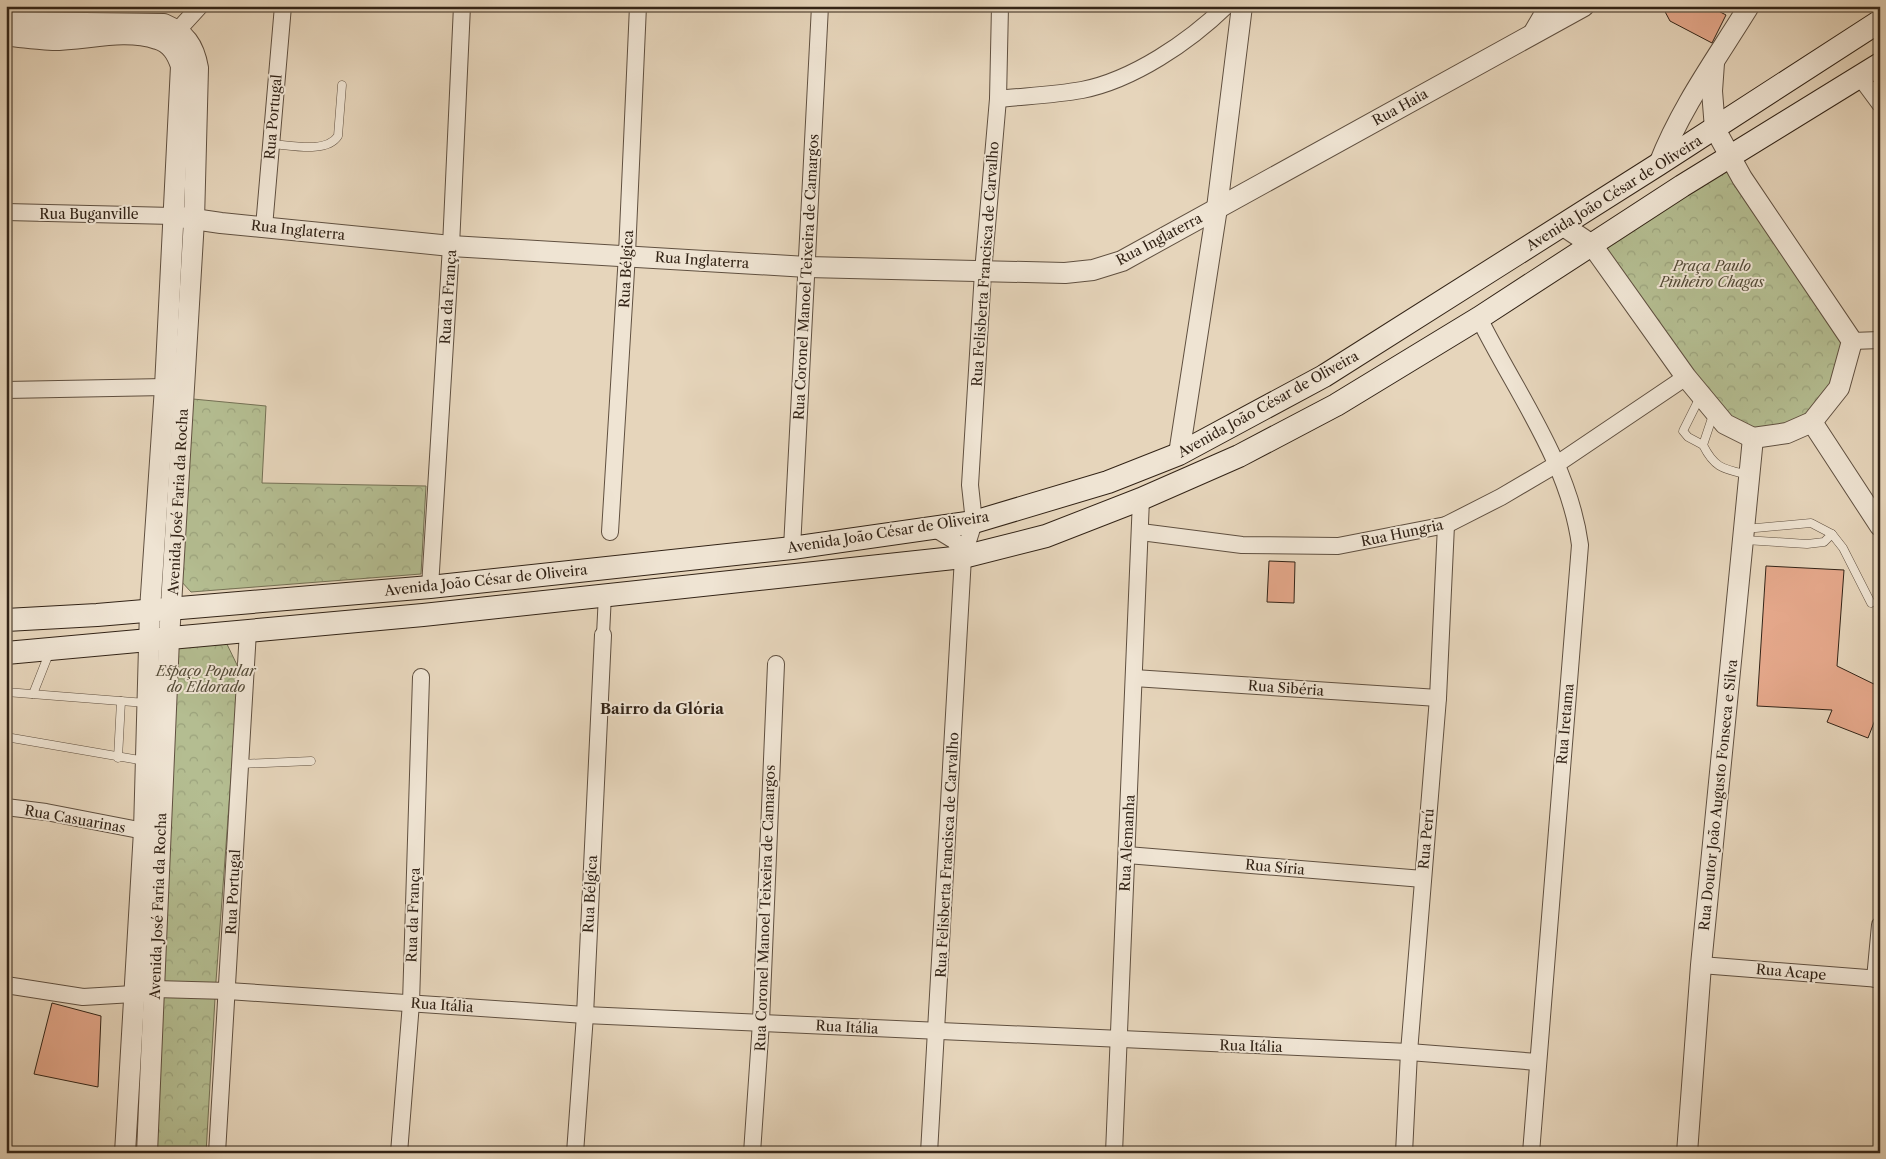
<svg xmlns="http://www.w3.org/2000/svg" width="1886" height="1159" viewBox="0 0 1886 1159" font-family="'Libre Caslon Text',serif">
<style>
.forest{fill:url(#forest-crowns);stroke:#747054}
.building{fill:#e5a88b;stroke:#332417}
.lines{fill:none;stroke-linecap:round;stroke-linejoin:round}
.service-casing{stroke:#605040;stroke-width:9}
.pedestrian-casing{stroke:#605040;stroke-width:14}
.minor-casing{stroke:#605040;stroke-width:18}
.tertiary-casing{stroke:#605040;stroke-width:22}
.secondary-casing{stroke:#332417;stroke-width:24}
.service{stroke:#efe4d3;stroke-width:8}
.pedestrian{stroke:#efe4d3;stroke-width:12}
.minor{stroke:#efe4d3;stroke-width:16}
.tertiary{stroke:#efe4d3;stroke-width:20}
.secondary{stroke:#efe4d3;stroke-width:22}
.labels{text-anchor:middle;stroke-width:4;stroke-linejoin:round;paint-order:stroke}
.street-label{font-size:14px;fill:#332417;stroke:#efe4d3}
.park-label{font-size:14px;font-style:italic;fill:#534a36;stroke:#efe4d3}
.neighbourhood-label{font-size:15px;font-weight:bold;fill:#332417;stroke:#efe4d3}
</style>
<defs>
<pattern id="forest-crowns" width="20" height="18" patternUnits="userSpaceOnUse" patternTransform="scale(1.25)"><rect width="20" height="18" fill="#b4bd91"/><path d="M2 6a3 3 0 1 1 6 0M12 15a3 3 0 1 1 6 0" fill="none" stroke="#9ba27c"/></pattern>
</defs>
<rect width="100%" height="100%" fill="#e6d5bb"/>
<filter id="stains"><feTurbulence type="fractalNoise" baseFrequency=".004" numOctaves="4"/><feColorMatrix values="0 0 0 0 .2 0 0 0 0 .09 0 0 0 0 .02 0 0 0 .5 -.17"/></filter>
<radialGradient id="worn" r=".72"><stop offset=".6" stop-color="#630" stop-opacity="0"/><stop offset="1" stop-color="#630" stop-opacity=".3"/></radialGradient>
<g class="forest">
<path d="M1728 167 1848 341C1838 380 1834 407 1793 424 1778 430 1761 436 1745 431 1718 421 1624 281 1602 250Z"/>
<polygon points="193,399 266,406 262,483 426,486 421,574 191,592 180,580"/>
<polygon points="223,636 239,669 216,981 206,1153 153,1153 174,642"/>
</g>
<g class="building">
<polygon points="1662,6 1709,6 1726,15 1712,43 1670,21"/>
<polygon points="1716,6 1728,6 1725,11"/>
<polygon points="1269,561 1295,562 1294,603 1267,602"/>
<polygon points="1766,566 1844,570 1837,666 1880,687 1880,707 1868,738 1827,722 1832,710 1757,706"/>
<polygon points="52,1003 101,1016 98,1087 34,1074"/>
</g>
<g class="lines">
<g class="service-casing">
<g id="service">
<path d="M271 144C290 145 326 154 338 136L342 85"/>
<polyline points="1700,397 1683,431 1688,437 1703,445"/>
<path d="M1714 412 1703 445C1715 469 1724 469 1749 475"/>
<polyline points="1745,529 1811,523 1832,534 1824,542 1807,544 1745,540"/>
<polyline points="1832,534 1843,548 1871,603"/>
<polyline points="6,692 146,703"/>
<polyline points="33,694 50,651"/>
<polyline points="6,737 145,761"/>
<polyline points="118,758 121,701"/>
<polyline points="240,764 311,761"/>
</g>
</g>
<g class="pedestrian-casing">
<polyline id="pedestrian" points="603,635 605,594"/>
</g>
<g class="minor-casing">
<g id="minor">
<polyline points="178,30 200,6"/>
<polyline points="1530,35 1547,6"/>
<polyline points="1860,77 1880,104"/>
<path d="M998 99C1026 96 1054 95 1082 90 1133 80 1189 42 1226 6"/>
<polyline points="6,212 173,216"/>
<polyline points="264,227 283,6"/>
<path d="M1479 318C1515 391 1569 462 1580 545L1531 1153"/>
<polyline points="1852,341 1880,340"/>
<polyline points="6,390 165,387"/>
<polyline points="932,527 955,541 963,557"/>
<polyline points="610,532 627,254 638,6"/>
<polyline points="1141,532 1242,545 1338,546 1446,525 1501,497 1557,464 1686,377"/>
<polyline points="792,548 820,6"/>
<polyline points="430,587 451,246 462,6"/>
<polyline points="1134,678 1438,698"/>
<polyline points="6,807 46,812 144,831"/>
<polyline points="1127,855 1423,879"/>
<polyline points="1701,965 1880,979"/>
<polyline points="1875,979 1880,925"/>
<polyline points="6,985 83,997 133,994 155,989 228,991 585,1015 1409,1052 1538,1062"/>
<polyline points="217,1153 248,631"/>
<polyline points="399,1153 411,1003 421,677"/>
<polyline points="575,1153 585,1015 603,635"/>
<polyline points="752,1153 761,1022 776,664"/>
<polyline points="929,1153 963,557 974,522 970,485 983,272 998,99 1000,6"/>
<polyline points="1114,1153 1141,499"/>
<polyline points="1404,1153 1409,1052 1438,698 1446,525"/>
</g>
</g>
<g class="tertiary-casing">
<g id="tertiary">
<path d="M6 22 164 24C185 33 194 45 198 68L194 220 169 639 147 1153"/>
<path d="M6 35C21 38 37 39 53 40 86 40 124 28 157 39 171 43 177 54 181 66L165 387 150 610 144 831 125 1153"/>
<path d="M1659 164C1681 107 1717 58 1749 6"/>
<polyline points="173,216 221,223 451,246 807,267 1065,273 1093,270 1122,261 1584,6"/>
<polyline points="1562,225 1592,245 1686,377 1725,424 1753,438 1787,433 1812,422 1839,388 1852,341 1742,178 1715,129 1712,91 1714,63"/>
<polyline points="1812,422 1880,526"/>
<polyline points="1179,454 1217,208 1242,6"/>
<polyline points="1687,1153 1701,965 1753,438"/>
</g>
</g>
<g class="secondary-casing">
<g id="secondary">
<polyline points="6,620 97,615 430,587 792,548 974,522 1108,482 1179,454 1324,376 1659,164 1880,21"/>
<polyline points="6,653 423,615 963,557 1046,536 1141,499 1239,456 1336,405 1479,318 1682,186 1880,64"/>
</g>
</g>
<use href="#service" class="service"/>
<use href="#pedestrian" class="pedestrian"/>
<use href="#minor" class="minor"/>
<use href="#tertiary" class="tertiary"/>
<use href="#secondary" class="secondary"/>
</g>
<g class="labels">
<g class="street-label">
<text transform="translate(1400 107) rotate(-29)" y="5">Rua Haia</text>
<text transform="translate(273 117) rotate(-85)" y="5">Rua Portugal</text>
<text transform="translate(1614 193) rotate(-32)" y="5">Avenida João César de Oliveira</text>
<text x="89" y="219">Rua Buganville</text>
<text transform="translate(298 230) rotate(6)" y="5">Rua Inglaterra</text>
<text transform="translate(1159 239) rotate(-28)" y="5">Rua Inglaterra</text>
<text transform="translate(702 260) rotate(4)" y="5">Rua Inglaterra</text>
<text transform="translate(985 264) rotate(-86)" y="5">Rua Felisberta Francisca de Carvalho</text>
<text transform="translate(626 269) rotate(-87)" y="5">Rua Bélgica</text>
<text transform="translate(806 277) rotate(-87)" y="5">Rua Coronel Manoel Teixeira de Camargos</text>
<text transform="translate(448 297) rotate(-86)" y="5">Rua da França</text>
<text transform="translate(1268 404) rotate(-29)" y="5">Avenida João César de Oliveira</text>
<text transform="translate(178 502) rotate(-87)" y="5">Avenida José Faria da Rocha</text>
<text transform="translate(888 532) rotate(-9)" y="5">Avenida João César de Oliveira</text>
<text transform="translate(1402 533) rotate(-12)" y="5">Rua Hungria</text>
<text transform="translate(486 580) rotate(-6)" y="5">Avenida João César de Oliveira</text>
<text transform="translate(1286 688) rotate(4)" y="5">Rua Sibéria</text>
<text transform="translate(1565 724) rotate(-85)" y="5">Rua Iretama</text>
<text transform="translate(1718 795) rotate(-84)" y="5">Rua Doutor João Augusto Fonseca e Silva</text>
<text transform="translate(75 819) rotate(10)" y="5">Rua Casuarinas</text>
<text transform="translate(1426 839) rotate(-85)" y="5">Rua Perú</text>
<text transform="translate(1127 843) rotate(-87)" y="5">Rua Alemanha</text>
<text transform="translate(947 855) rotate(-87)" y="5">Rua Felisberta Francisca de Carvalho</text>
<text transform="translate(1275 867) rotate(5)" y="5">Rua Síria</text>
<text transform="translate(233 892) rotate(-87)" y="5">Rua Portugal</text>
<text transform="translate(590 894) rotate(-87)" y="5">Rua Bélgica</text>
<text transform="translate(158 906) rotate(-88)" y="5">Avenida José Faria da Rocha</text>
<text transform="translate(765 908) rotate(-88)" y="5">Rua Coronel Manoel Teixeira de Camargos</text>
<text transform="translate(413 915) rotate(-88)" y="5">Rua da França</text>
<text transform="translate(1791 972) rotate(5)" y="5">Rua Acape</text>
<text transform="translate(442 1005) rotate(4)" y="5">Rua Itália</text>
<text transform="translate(847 1027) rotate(3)" y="5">Rua Itália</text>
<text transform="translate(1251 1046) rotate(2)" y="5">Rua Itália</text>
</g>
<g class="park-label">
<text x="1712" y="271">Praça Paulo<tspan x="1712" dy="16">Pinheiro Chagas</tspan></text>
<text x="206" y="676">Espaço Popular<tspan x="206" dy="16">do Eldorado</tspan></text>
</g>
<g class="neighbourhood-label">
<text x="662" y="714">Bairro da Glória</text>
</g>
</g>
<rect width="1886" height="1159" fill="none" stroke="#e6d5bb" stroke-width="25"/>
<rect x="8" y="8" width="1871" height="1144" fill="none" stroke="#332417" stroke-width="2.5"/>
<rect x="12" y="12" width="1861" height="1134" fill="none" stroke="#332417"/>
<rect width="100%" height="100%" filter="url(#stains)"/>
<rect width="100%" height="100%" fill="url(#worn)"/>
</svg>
